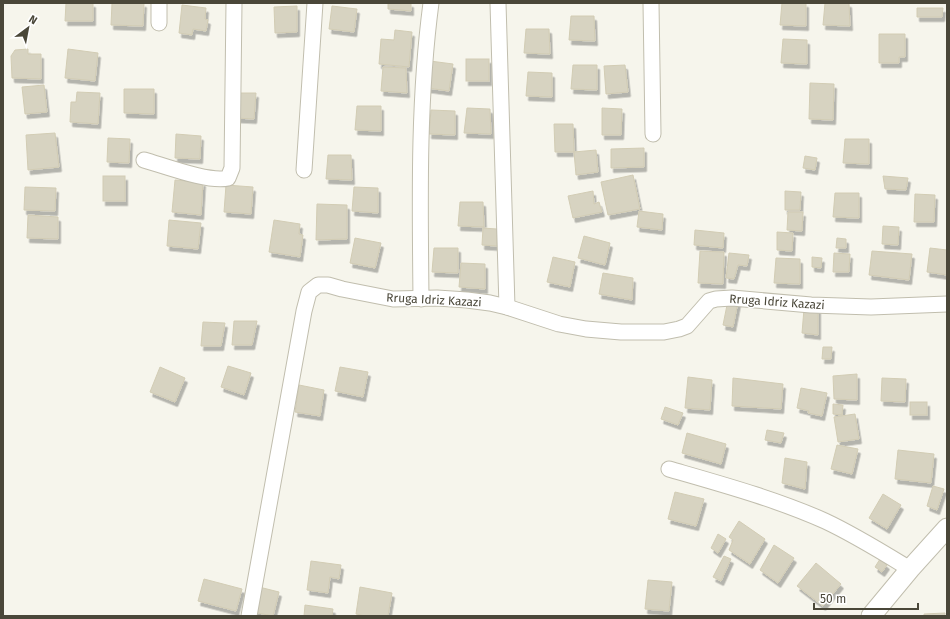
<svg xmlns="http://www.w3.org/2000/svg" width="950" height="619" viewBox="0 0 950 619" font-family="'Fira Sans',sans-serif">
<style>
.building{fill:#d7d3c1;stroke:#d2ccb4;filter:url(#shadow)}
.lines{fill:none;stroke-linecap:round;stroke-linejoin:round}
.minor-casing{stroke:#c1beae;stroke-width:17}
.tertiary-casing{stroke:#c1beae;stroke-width:21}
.minor{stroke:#fff;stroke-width:15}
.tertiary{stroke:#fff;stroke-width:19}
.labels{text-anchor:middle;stroke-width:3;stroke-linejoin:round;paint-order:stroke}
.street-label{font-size:12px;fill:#4a4739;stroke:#fff}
</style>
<defs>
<filter id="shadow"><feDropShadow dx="2.5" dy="4.5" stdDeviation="0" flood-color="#0004"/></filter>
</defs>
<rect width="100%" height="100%" fill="#f6f5ec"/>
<g class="building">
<polygon points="66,3 93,3 93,21 65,21"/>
<polygon points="112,3 144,3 143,26 111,25"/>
<polygon points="388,3 411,3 411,11 388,9"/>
<polygon points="782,3 806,3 806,26 780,25"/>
<polygon points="825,3 849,3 850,26 823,25"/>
<polygon points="182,5 206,8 205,19 208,20 206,31 193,29 192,35 179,33"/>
<polygon points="297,6 297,32 275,33 274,7"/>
<polygon points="332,6 357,9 354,32 329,29"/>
<polygon points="917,8 943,8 942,17 917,17"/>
<polygon points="571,16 594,16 595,41 569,40"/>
<polygon points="526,29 549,29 550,54 524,53"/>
<polygon points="395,30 412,32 409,67 379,64 381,39 394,40"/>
<polygon points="879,34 905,34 905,57 899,57 899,63 879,63"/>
<polygon points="783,39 807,40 807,64 781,63"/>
<polygon points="28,49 28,54 41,54 41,79 12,78 11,56 15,50"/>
<polygon points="68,49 98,53 95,81 65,78"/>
<rect x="466" y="59" width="23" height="22"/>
<polygon points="430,61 453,64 449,91 427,88"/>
<polygon points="573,65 597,65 597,90 571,89"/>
<polygon points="625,65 628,92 606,94 604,66"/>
<polygon points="383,67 406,68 407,93 381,91"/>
<polygon points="528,72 552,73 552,97 526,96"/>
<polygon points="810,83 834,84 833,120 809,119"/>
<polygon points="44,85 47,112 25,114 22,87"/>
<polygon points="124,89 154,89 154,114 124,113"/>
<polygon points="77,92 100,93 98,124 70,122 71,102 76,102"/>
<polygon points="236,93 256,93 254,119 235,118"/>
<polygon points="357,106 381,106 381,131 355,130"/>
<polygon points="467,108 490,109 491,134 464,133"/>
<polygon points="602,108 622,109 621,135 602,135"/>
<polygon points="431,110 455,111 455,135 429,134"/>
<polygon points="554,124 573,124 574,152 555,152"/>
<polygon points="55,133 59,167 28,170 26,135"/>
<polygon points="176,134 201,136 200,159 175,158"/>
<polygon points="108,138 130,139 129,163 107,162"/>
<polygon points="845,139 869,139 869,164 843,163"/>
<polygon points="644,148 644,167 611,168 611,149"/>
<polygon points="596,150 598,172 576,175 574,152"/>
<polygon points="328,155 351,155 352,180 326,179"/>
<polygon points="805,156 817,158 815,170 803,168"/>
<polygon points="633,175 640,209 608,215 601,182"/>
<rect x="103" y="176" width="22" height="25"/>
<polygon points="883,176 908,178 906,190 885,189"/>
<polygon points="175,180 203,182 201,215 172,212"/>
<polygon points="226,185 253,187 251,214 224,212"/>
<polygon points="25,187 56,188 55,211 24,210"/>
<polygon points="354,187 378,188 378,213 352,211"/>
<polygon points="593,191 594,204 599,202 602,212 573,218 568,196"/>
<polygon points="785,191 801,192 800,210 785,210"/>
<polygon points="835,193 859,193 859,218 833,217"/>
<polygon points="915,194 935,195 934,222 914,222"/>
<polygon points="460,202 483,202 484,227 458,226"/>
<polygon points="317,204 347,205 347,239 316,240"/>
<polygon points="639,211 663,214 662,230 637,227"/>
<polygon points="788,212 803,212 802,231 787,230"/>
<polygon points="28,215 58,217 58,239 27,238"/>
<polygon points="169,220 201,223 198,249 167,246"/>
<polygon points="274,220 300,224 299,234 303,235 300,257 269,252"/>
<polygon points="883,226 899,227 898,245 882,244"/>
<polygon points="483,228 497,229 497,246 482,245"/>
<polygon points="695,230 724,233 723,248 694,245"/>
<polygon points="777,232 793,233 792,251 777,250"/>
<polygon points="584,236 610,243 605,265 578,258"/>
<polygon points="355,238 381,243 375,268 350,263"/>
<polygon points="837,238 846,239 846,248 836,248"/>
<polygon points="434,248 458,248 458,273 432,272"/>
<polygon points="930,248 947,250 947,275 927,272"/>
<polygon points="700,251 724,252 723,284 698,283"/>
<polygon points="872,251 912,254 909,280 869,275"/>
<polygon points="729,253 749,255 747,266 738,265 734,279 726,278"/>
<polygon points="834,253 850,254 849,272 833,272"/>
<polygon points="553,257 575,262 570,287 547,282"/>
<polygon points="812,257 822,258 821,268 812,267"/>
<polygon points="776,258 800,259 800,284 774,283"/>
<polygon points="461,263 485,264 485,289 459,287"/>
<polygon points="603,273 633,278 632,300 599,294"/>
<polygon points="728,300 738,302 733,327 723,325"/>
<polygon points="804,309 818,309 818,335 802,333"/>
<polygon points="234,321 257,321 252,345 232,345"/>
<polygon points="203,322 225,323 221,346 201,346"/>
<polygon points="823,347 832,347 831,359 822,359"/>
<polygon points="228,366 251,373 244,395 221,387"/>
<polygon points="160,367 185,378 175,402 150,392"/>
<polygon points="340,367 368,372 363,397 335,391"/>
<polygon points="857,374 857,400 834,399 833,376"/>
<polygon points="688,377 712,380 710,410 685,408"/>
<polygon points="733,378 783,384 781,409 732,406"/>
<polygon points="882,378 906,379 905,402 881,401"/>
<polygon points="299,385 324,390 320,416 295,412"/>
<polygon points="801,388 827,393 822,416 808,413 809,411 797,408"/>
<rect x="910" y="402" width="17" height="13"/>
<polygon points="833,404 843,405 842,415 833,414"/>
<polygon points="665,407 683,413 678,425 661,419"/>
<polygon points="855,414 859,439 838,442 834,417"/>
<polygon points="767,430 784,433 781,443 765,440"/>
<polygon points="687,433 726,444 721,464 682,453"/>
<polygon points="837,445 858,449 852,474 831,469"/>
<polygon points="898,450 934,454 931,483 895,479"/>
<polygon points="785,458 807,462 805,489 782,483"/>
<polygon points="933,486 944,489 937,510 927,506"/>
<polygon points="675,492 704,499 696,526 668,519"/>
<polygon points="883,494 901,505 887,529 869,518"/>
<polygon points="739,521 765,539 750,564 729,550 733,540 729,537"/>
<polygon points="718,534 726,539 718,553 711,548"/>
<polygon points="774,545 794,558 778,583 760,570"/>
<polygon points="724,556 731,559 721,581 713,577"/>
<polygon points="880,559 887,565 882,572 875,567"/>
<polygon points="311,561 341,565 339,579 330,577 328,593 307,590"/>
<polygon points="816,563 841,584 823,606 797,586"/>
<polygon points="204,579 242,589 236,611 198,601"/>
<polygon points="648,580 672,582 669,611 645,609"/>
<polygon points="259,587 279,592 273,616 253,612"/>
<polygon points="360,587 392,593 388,616 365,616 356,614"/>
<polygon points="305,605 333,609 332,616 304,616"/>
<polygon points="945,613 945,616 924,616 924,614"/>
</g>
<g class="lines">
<g class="minor-casing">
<g id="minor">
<polyline points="159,3 159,23"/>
<polyline points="498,3 507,307"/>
<polyline points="651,3 653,134"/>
<path d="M144 160C165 166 210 183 228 178L232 168 234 3"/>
<polyline points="304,170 315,3"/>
<path d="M421 299C420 200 418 101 431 3"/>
<path d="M669 469C721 484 776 499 825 521 855 535 882 552 910 569"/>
<polyline points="249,616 304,311 309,292 318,285 328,285 342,289 393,299 437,298 467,300 490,303 507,307 559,324 586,329 621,332 664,332 679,329 687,326 709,301 716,299 732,298 811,305 871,307 947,304"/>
</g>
</g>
<g class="tertiary-casing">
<polyline id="tertiary" points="871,616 910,569 947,528"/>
</g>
<use href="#minor" class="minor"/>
<use href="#tertiary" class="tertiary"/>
</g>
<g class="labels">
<g class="street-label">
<text transform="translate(434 300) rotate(3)" y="4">Rruga Idriz Kazazi</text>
<text transform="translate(777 302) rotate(4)" y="4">Rruga Idriz Kazazi</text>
</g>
</g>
<rect width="950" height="619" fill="none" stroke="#4a4739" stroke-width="8"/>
<g transform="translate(28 28) rotate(32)" stroke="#ffffff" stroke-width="3" paint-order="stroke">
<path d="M0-3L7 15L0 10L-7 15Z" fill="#4a4739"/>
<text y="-6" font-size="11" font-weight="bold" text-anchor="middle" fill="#4a4739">N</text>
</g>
<path d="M814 603v6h104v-6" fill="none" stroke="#4a4739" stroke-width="2"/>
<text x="820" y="603" font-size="12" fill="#4a4739" stroke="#ffffff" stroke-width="3" paint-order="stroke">50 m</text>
</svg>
